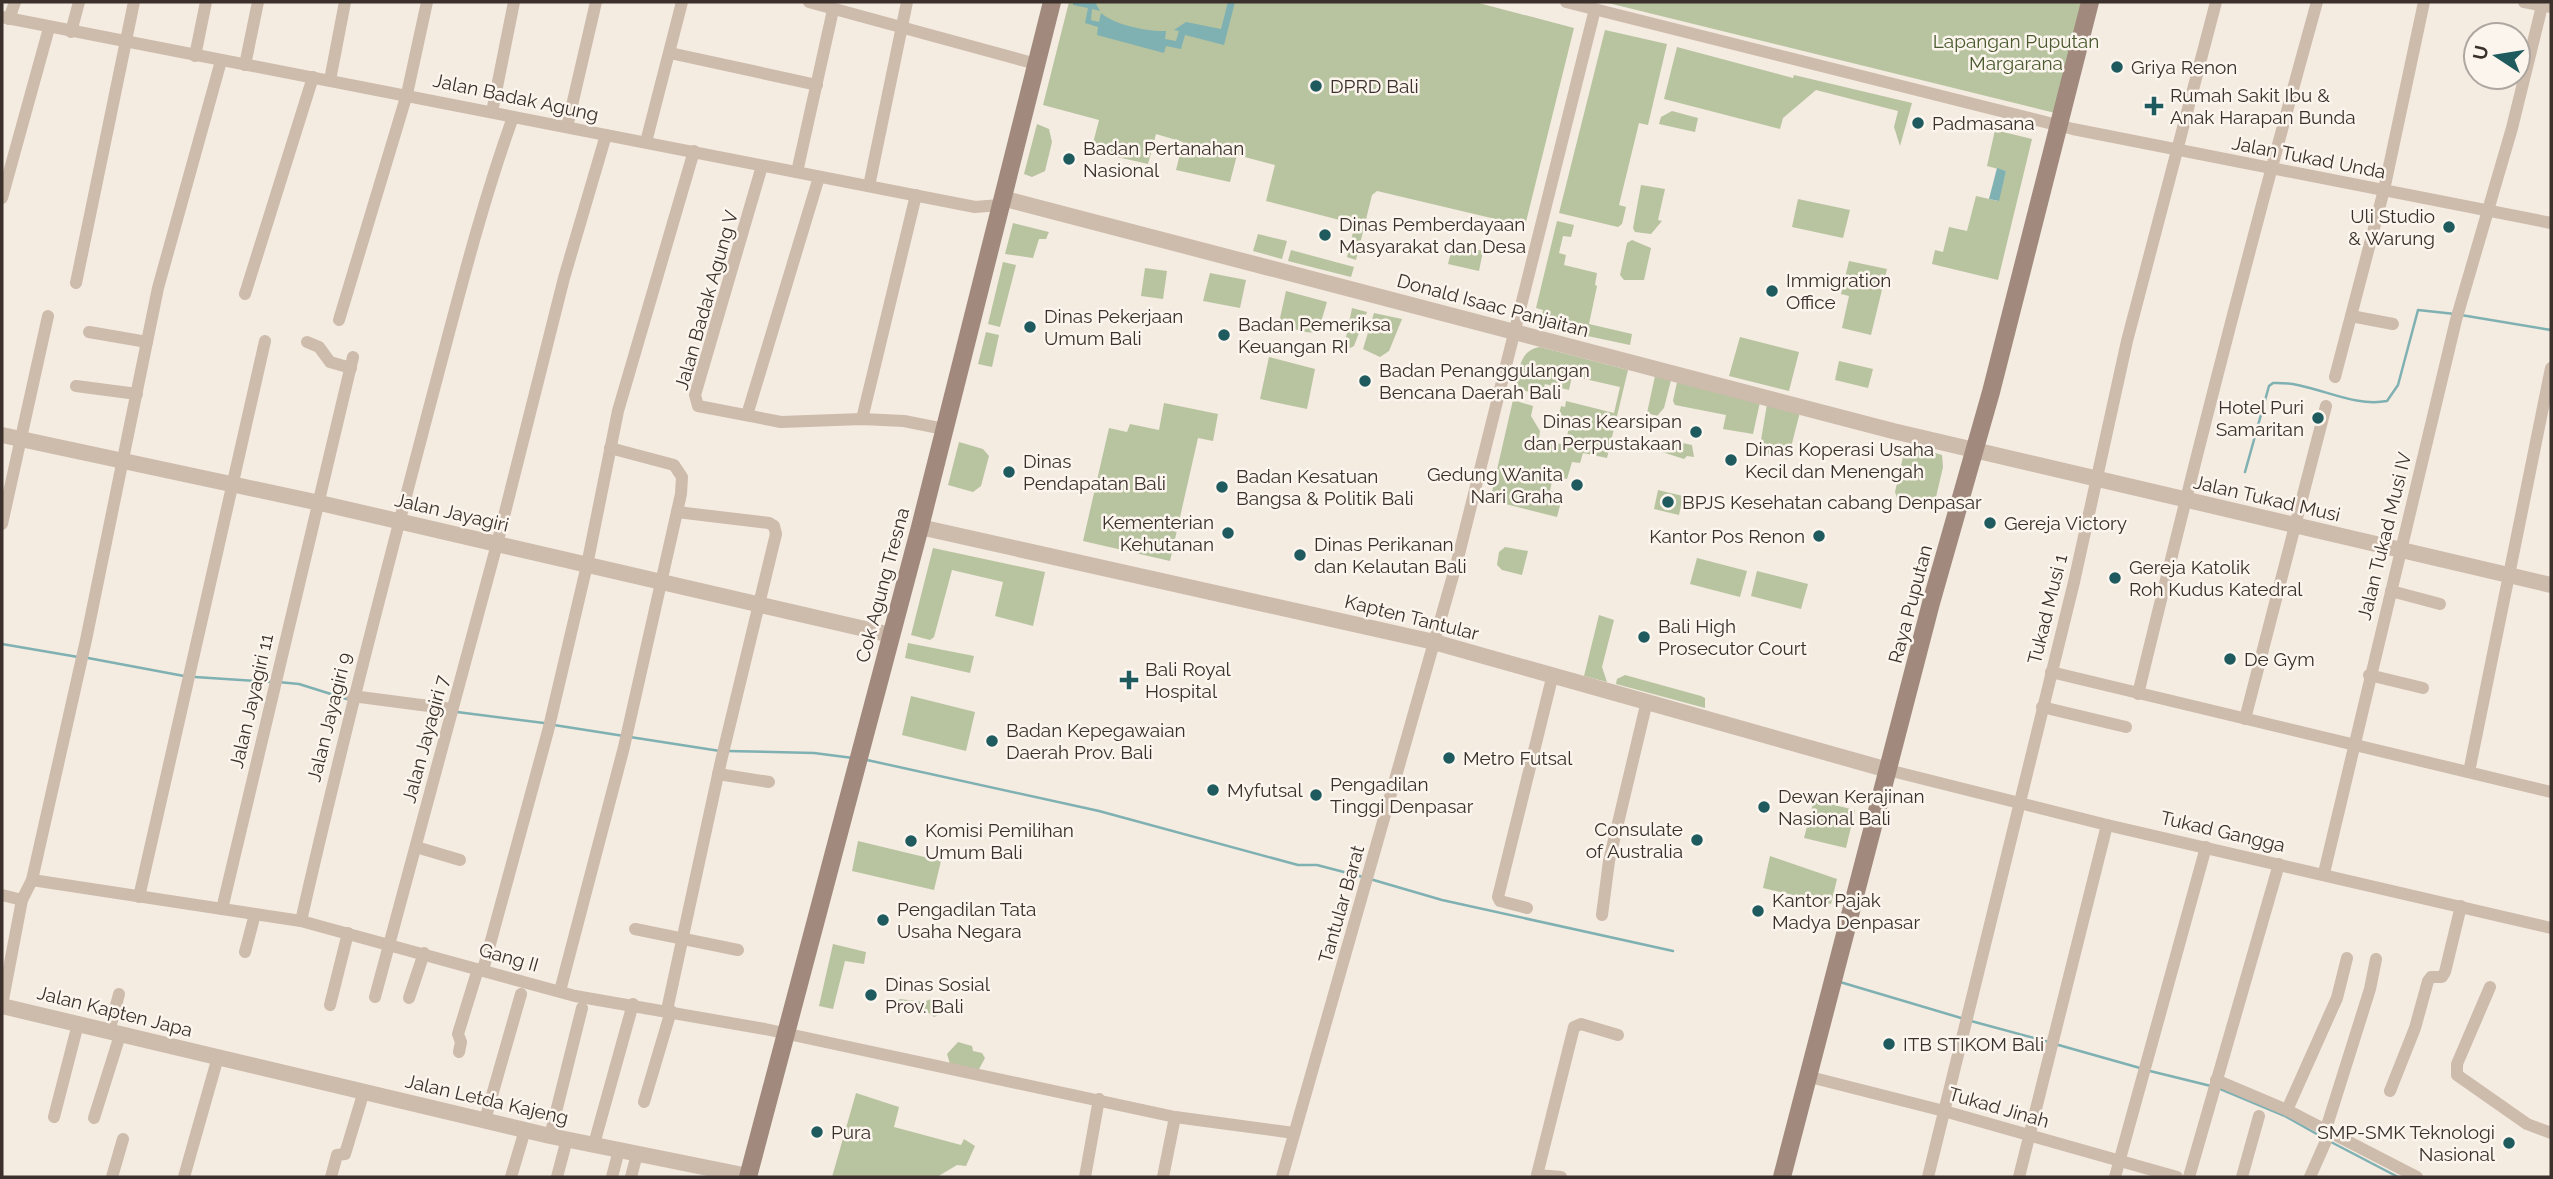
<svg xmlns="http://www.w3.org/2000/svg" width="2553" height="1179" viewBox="0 0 2553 1179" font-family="Raleway,sans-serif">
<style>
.green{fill:#b8c4a0}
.water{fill:#7fb0b2}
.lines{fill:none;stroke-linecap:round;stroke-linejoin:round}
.stream{stroke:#7fb0b2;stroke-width:2.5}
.minor{stroke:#cdbbac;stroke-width:12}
.tertiary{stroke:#cdbbac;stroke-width:16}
.secondary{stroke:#a18a7d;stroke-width:18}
.poi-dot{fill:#1f5a5e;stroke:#fbf5ee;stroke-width:2.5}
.labels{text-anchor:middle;stroke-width:5;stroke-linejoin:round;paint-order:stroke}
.park-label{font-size:19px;fill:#4a5a2e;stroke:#fbf5ee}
.poi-label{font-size:19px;fill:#3b302b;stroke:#fbf5ee;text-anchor:start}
.street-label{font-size:19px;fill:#3b302b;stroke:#fbf5ee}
</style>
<rect width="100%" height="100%" fill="#f4ebe1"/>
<g class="green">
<polygon points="1069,2 1475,2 1574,28 1525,226 1377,191 1372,195 1356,260 1347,257 1355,224 1266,201 1275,165 1237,155 1230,182 1176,170 1183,142 1156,134 1148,164 1091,151 1099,120 1043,105"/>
<polygon points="1604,2 2081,2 2055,113"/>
<polygon points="1605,30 1667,44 1648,125 1639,123 1619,205 1626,207 1622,224 1618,227 1559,213"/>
<polygon points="1677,47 1793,78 1794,75 1912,103 1900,146 1894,127 1898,111 1816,90 1783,118 1780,129 1664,99"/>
<polygon points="1672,111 1698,118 1695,132 1659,124 1661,117"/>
<polygon points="1037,124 1049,129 1052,142 1045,171 1032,177 1024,174"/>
<polygon points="1995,130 2032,139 1998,280 1932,264 1935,250 1943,252 1949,227 1967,231 1976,196 1998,201 2006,171 1987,166"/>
<polygon points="1641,185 1665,189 1658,220 1662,221 1651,234 1635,232 1633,228"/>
<polygon points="1798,199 1850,210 1843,238 1792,227"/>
<polygon points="1557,221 1574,225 1571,237 1563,236 1559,253 1566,255 1564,265 1597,273 1595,285 1597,286 1589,324 1632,334 1630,345 1550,328 1552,321 1541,318 1543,310 1536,308"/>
<polygon points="1013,223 1049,232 1046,239 1039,239 1033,258 1005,254"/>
<polygon points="1258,234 1287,241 1282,259 1253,251"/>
<polygon points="1632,240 1651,248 1644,280 1624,280 1620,275 1627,243"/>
<polygon points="1453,244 1483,251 1479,271 1448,264"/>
<polygon points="1291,250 1354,267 1351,277 1288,261"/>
<polygon points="1849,261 1887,269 1871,335 1842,328 1849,296 1841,294"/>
<polygon points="1003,262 1016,265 1000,327 988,324"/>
<polygon points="1145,268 1167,271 1163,299 1141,296"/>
<polygon points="1210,273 1246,280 1240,308 1203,301"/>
<path d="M1286 291 1327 302 1318 332C1305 334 1287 329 1280 318Z"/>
<polygon points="1352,308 1367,312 1354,346 1343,352"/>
<polygon points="1374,313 1402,319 1389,351 1380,357 1363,349"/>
<polygon points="986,332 999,335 992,367 978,364"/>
<polygon points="1740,337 1799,352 1789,391 1729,376"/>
<path d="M1540 347 1628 370 1607 458 1583 453 1580 463 1572 462 1567 479 1553 476 1550 491 1563 494 1557 517 1490 500 1513 400 1533 406 1531 416 1540 431 1539 439 1565 445 1570 423 1558 419 1561 406 1565 407 1566 401 1614 413 1620 387 1572 376 1569 390 1545 384 1542 394 1515 389C1519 371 1519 350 1540 347Z"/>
<polygon points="1269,357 1315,369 1307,409 1260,399"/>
<polygon points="1839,361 1873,369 1868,388 1835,380"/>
<polygon points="1655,376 1671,380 1664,408 1657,416 1647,413"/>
<polygon points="1677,382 1760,402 1753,434 1723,429 1726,415 1675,405 1673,401"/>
<polygon points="1164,403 1218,414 1213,441 1198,438 1170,561 1083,541 1109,428 1127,432 1130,424 1159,430"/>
<polygon points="1767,404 1800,412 1788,459 1759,452"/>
<polygon points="1668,440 1692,445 1694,457 1687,456 1684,459 1656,450 1659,441"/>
<polygon points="959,442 983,449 989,456 981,486 973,492 948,485"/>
<polygon points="1906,444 1942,455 1943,467 1933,510 1897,498 1895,492"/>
<polygon points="1658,490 1683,496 1679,515 1654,509"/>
<polygon points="1505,547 1528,551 1522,575 1502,570 1497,565 1499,552"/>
<polygon points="933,548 1045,572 1033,626 995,616 1003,582 952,570 934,637 930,640 911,635"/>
<polygon points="1697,558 1747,571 1740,597 1690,584"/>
<polygon points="1757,571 1808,584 1801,609 1751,596"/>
<polygon points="1599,615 1614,620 1602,667 1607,682 1584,676"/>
<polygon points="908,643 974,656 970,673 905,658"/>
<polygon points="1625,675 1701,696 1705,698 1705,708 1616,684 1617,679"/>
<polygon points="911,696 975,712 966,751 902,735"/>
<polygon points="1814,800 1855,810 1846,848 1804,838"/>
<polygon points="858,841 941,861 934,890 852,871"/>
<polygon points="1770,856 1837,879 1831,904 1763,888"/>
<polygon points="833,944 866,952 864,964 845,961 833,1009 819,1006"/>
<polygon points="933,998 944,1005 941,1014 934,1017 925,1010 918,1012 917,1007 905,1010 896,1008 895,1003 900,999 924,1002"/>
<polygon points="958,1042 972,1046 973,1051 982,1053 985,1058 978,1071 950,1064 947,1054"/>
<polygon points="856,1093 899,1107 894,1127 961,1145 964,1139 975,1146 966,1166 957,1165 937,1177 832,1177"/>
</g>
<g class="water">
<path d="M1073 2H1095L1100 11 1092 9 1091 20 1099 22 1101 13C1114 25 1149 32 1166 31L1165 39 1176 41 1179 31 1174 30 1186 22 1221 29 1228 2H1235L1224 45 1185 35 1181 49 1166 46 1164 53 1097 35 1098 27 1085 23 1088 8 1073 5Z"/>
<polygon points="1997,168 2006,171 1999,201 1989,199"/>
</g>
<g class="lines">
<g class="stream">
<polyline points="2461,315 2551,330"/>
<path d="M2245 472 2269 386 2273 383C2312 381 2349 408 2387 401L2398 385 2418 310 2455 314"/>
<polyline points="2,644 78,657"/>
<polyline points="88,658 184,676"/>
<polyline points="195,677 272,682"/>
<polyline points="278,682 299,684 350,700"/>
<polyline points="457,712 544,723"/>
<polyline points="554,725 624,736"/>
<polyline points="630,737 720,751"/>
<polyline points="727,751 814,753 853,758"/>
<polyline points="867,760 1099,811 1298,865 1317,865 1363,877"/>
<polyline points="1370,879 1442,900 1673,951"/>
<polyline points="1840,982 1961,1018"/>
<polyline points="1971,1021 2049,1042"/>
<polyline points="2055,1044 2140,1068"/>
<polyline points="2150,1071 2211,1086"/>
<polyline points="2218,1088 2285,1116 2322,1137"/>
<polyline points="2331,1142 2398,1177"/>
</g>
<g class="minor">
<polyline points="809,2 1036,64"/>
<polyline points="1566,2 2073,129 2551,223"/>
<polyline points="2524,2 2551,7"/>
<polyline points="2,17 975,207 1000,205"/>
<polyline points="9,19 15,2"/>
<polyline points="71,32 79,2"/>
<polyline points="670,53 817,85"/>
<polyline points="195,56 206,2"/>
<polyline points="245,65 258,2"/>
<polyline points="330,80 345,2"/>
<polyline points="492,112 514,2"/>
<polyline points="567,127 596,2"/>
<polyline points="646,142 682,2"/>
<polyline points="762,166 695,395 698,406 781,422 862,419 904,421 944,429"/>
<polyline points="797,172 833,10"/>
<polyline points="869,186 907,2"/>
<polyline points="2,198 49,28"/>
<polyline points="76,283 134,2"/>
<polyline points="245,294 313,77"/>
<polyline points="2351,316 2393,324"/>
<polyline points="339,320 407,94 427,2"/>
<polyline points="89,332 147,342"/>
<polyline points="307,342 319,347 330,362 351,368"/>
<polyline points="2335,377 2384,190 2424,2"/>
<polyline points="76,386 137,394"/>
<polyline points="747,415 819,177"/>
<polyline points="862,419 916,195"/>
<polyline points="2,524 48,316"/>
<polyline points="2391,591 2440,604"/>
<polyline points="2051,672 2551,792"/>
<polyline points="2369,675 2423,688"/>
<path d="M2138 694C2194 463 2253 232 2317 2"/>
<polyline points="352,696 452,709"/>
<polyline points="2042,707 2126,727"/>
<polyline points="2245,719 2326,406"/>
<polyline points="1888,770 2107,825 2551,928"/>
<polyline points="2469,772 2551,368"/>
<polyline points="718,774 769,782"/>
<polyline points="416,847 460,860"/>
<polyline points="2324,873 2456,320 2512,128 2543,2"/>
<polyline points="32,880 301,921 575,996 765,1029 1175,1117 1294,1133"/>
<polyline points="2,895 22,900"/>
<polyline points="139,897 265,341"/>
<polyline points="1527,908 1500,901 1498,897 1553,674"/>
<polyline points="222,909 353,357"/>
<polyline points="1602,915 1609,861 1647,701"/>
<path d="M301 921C341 745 386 572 432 397 457 303 480 209 513 117"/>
<polyline points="635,929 738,950"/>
<polyline points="245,952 255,914"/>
<polyline points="483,970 548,731 587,565 618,411 694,151"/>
<polyline points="2490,987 2457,1064 2457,1075 2527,1124 2551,1133"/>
<polyline points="560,991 624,747 681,494 682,477 674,465 610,448"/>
<polyline points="375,997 497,544 564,278 606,135"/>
<polyline points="409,998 424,953"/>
<polyline points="2,1005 22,900 32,880 86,640 158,288 221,61"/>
<polyline points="330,1005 348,933"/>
<polyline points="667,1010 721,761 776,534 774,526 769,523 677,512"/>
<polyline points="109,1032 119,994"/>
<polyline points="459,1052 461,1042 458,1034 478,969"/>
<polyline points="1810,1077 1944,1111 2177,1177"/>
<polyline points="2216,1080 2287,1110 2417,1177"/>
<polyline points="2390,1091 2415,1028 2428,981 2431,977 2442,977 2445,972 2461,906"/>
<polyline points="644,1102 671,1011"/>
<polyline points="2287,1110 2337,998 2347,958"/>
<polyline points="54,1117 78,1024"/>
<polyline points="94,1118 120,1035"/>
<polyline points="485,1120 521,994"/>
<polyline points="2325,1132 2370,989 2376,959"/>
<polyline points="550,1136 582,1008"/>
<polyline points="594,1144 633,1004"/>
<polyline points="112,1177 123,1139"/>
<polyline points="184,1177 218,1057"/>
<polyline points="331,1177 337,1155 345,1154 364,1091"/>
<polyline points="511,1177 525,1130"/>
<polyline points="557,1177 567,1139"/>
<polyline points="612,1177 619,1150"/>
<polyline points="631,1177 637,1154"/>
<polyline points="1085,1177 1099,1099"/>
<polyline points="1163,1177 1175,1117"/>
<polyline points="1282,1177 1458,558 1595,9"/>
<polyline points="1561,1177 1537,1175 1574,1027 1581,1024 1618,1035"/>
<polyline points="1928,1177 2074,582 2127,341 2216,2"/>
<polyline points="2019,1177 2107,825"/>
<polyline points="2115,1177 2206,847"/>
<polyline points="2189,1177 2279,864"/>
<polyline points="2242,1177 2259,1116"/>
<polyline points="2310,1177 2329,1134"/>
</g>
<g class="tertiary">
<polyline points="1002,198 1893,431 2551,585"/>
<polyline points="2,435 320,503 891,635"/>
<polyline points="920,527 1434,642 1888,770"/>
<polyline points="2,1006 550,1136 748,1176"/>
</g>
<g class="secondary">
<polyline points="748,1177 920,527 1052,2"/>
<polyline points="1782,1177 1931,603 1991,392 2090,2"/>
</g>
</g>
<g class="poi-dot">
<circle cx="2117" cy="67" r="7"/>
<circle cx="1316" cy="86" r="7"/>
<path d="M2150.5 95.5h7v7h7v7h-7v7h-7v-7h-7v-7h7z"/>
<circle cx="1918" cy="123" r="7"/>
<circle cx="1069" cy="159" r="7"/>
<circle cx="2449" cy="227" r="7"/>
<circle cx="1325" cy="235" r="7"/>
<circle cx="1772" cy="291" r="7"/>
<circle cx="1030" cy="327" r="7"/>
<circle cx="1224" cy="335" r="7"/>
<circle cx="1365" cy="381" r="7"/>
<circle cx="2318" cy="418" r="7"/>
<circle cx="1696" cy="432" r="7"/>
<circle cx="1731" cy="460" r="7"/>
<circle cx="1009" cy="472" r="7"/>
<circle cx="1577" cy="485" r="7"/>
<circle cx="1222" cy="487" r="7"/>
<circle cx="1668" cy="502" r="7"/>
<circle cx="1990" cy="523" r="7"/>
<circle cx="1228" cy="533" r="7"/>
<circle cx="1819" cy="536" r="7"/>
<circle cx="1300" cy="555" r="7"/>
<circle cx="2115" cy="578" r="7"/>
<circle cx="1644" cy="637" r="7"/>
<circle cx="2230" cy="659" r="7"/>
<path d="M1125.5 669.5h7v7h7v7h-7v7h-7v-7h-7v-7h7z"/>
<circle cx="992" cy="741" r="7"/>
<circle cx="1449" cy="758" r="7"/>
<circle cx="1213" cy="790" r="7"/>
<circle cx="1316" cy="795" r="7"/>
<circle cx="1764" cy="807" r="7"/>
<circle cx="1697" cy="840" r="7"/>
<circle cx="911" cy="841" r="7"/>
<circle cx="1758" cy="911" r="7"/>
<circle cx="883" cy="920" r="7"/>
<circle cx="871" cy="995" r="7"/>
<circle cx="1889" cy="1044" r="7"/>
<circle cx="817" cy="1132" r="7"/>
<circle cx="2509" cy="1143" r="7"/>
</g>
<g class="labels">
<g class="park-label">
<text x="2016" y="48">Lapangan Puputan<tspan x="2016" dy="22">Margarana</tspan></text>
</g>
<g class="poi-label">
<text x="2131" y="74">Griya Renon</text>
<text x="1330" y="93">DPRD Bali</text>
<text x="2170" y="102">Rumah Sakit Ibu &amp;<tspan x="2170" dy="22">Anak Harapan Bunda</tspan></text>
<text x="1932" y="130">Padmasana</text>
<text x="1083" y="155">Badan Pertanahan<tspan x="1083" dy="22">Nasional</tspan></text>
<text x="2435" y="223" text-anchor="end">Uli Studio<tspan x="2435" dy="22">&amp; Warung</tspan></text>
<text x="1339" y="231">Dinas Pemberdayaan<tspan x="1339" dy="22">Masyarakat dan Desa</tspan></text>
<text x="1786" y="287">Immigration<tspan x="1786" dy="22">Office</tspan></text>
<text x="1044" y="323">Dinas Pekerjaan<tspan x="1044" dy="22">Umum Bali</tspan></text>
<text x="1238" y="331">Badan Pemeriksa<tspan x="1238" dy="22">Keuangan RI</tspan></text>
<text x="1379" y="377">Badan Penanggulangan<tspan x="1379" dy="22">Bencana Daerah Bali</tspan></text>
<text x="2304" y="414" text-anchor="end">Hotel Puri<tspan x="2304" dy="22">Samaritan</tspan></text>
<text x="1682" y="428" text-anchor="end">Dinas Kearsipan<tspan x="1682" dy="22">dan Perpustakaan</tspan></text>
<text x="1745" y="456">Dinas Koperasi Usaha<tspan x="1745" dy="22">Kecil dan Menengah</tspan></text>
<text x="1023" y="468">Dinas<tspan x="1023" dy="22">Pendapatan Bali</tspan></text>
<text x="1563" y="481" text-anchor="end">Gedung Wanita<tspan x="1563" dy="22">Nari Graha</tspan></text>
<text x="1236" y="483">Badan Kesatuan<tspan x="1236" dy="22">Bangsa &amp; Politik Bali</tspan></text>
<text x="1682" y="509">BPJS Kesehatan cabang Denpasar</text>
<text x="1214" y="529" text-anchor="end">Kementerian<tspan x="1214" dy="22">Kehutanan</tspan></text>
<text x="2004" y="530">Gereja Victory</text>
<text x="1805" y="543" text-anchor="end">Kantor Pos Renon</text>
<text x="1314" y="551">Dinas Perikanan<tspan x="1314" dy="22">dan Kelautan Bali</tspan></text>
<text x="2129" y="574">Gereja Katolik<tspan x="2129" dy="22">Roh Kudus Katedral</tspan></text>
<text x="1658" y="633">Bali High<tspan x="1658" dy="22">Prosecutor Court</tspan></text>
<text x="2244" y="666">De Gym</text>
<text x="1145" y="676">Bali Royal<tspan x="1145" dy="22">Hospital</tspan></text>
<text x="1006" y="737">Badan Kepegawaian<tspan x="1006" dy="22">Daerah Prov. Bali</tspan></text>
<text x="1463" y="765">Metro Futsal</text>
<text x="1330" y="791">Pengadilan<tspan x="1330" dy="22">Tinggi Denpasar</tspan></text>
<text x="1227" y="797">Myfutsal</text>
<text x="1778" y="803">Dewan Kerajinan<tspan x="1778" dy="22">Nasional Bali</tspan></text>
<text x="1683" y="836" text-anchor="end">Consulate<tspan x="1683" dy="22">of Australia</tspan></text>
<text x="925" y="837">Komisi Pemilihan<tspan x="925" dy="22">Umum Bali</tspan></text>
<text x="1772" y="907">Kantor Pajak<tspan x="1772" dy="22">Madya Denpasar</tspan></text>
<text x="897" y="916">Pengadilan Tata<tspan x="897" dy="22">Usaha Negara</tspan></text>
<text x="885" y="991">Dinas Sosial<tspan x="885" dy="22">Prov. Bali</tspan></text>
<text x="1903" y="1051">ITB STIKOM Bali</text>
<text x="831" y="1139">Pura</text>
<text x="2495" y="1139" text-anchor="end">SMP-SMK Teknologi<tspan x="2495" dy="22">Nasional</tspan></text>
</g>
<g class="street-label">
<text transform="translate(516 97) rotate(12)" y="7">Jalan Badak Agung</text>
<text transform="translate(2309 157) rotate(11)" y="7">Jalan Tukad Unda</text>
<text transform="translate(706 300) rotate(-74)" y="7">Jalan Badak Agung V</text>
<text transform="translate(1493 305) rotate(15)" y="7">Donald Isaac Panjaitan</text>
<text transform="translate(2267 498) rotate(13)" y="7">Jalan Tukad Musi</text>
<text transform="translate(452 512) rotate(13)" y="7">Jalan Jayagiri</text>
<text transform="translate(2384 536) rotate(-76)" y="7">Jalan Tukad Musi IV</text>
<text transform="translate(882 585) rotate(-75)" y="7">Cok Agung Tresna</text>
<text transform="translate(1910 604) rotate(-75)" y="7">Raya Puputan</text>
<text transform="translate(2047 609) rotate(-76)" y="7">Tukad Musi 1</text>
<text transform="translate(1412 617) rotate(14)" y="7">Kapten Tantular</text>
<text transform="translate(251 701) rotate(-77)" y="7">Jalan Jayagiri 11</text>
<text transform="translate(329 717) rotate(-76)" y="7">Jalan Jayagiri 9</text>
<text transform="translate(425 739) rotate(-75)" y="7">Jalan Jayagiri 7</text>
<text transform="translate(2223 831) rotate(13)" y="7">Tukad Gangga</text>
<text transform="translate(1341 904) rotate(-74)" y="7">Tantular Barat</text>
<text transform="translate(509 957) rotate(16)" y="7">Gang II</text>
<text transform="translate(115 1011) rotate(14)" y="7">Jalan Kapten Japa</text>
<text transform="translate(487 1099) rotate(13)" y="7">Jalan Letda Kajeng</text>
<text transform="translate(1999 1107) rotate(16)" y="7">Tukad Jinah</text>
</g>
</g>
<rect width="2553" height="1179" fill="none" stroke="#3b302b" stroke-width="7"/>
<g transform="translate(2497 56) rotate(282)"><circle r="33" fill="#fbf5ee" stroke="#aea6a0" stroke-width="2"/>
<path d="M0-5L12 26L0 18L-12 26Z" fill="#1f5a5e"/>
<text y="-10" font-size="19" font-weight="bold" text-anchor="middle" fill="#3b302b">U</text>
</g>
</svg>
